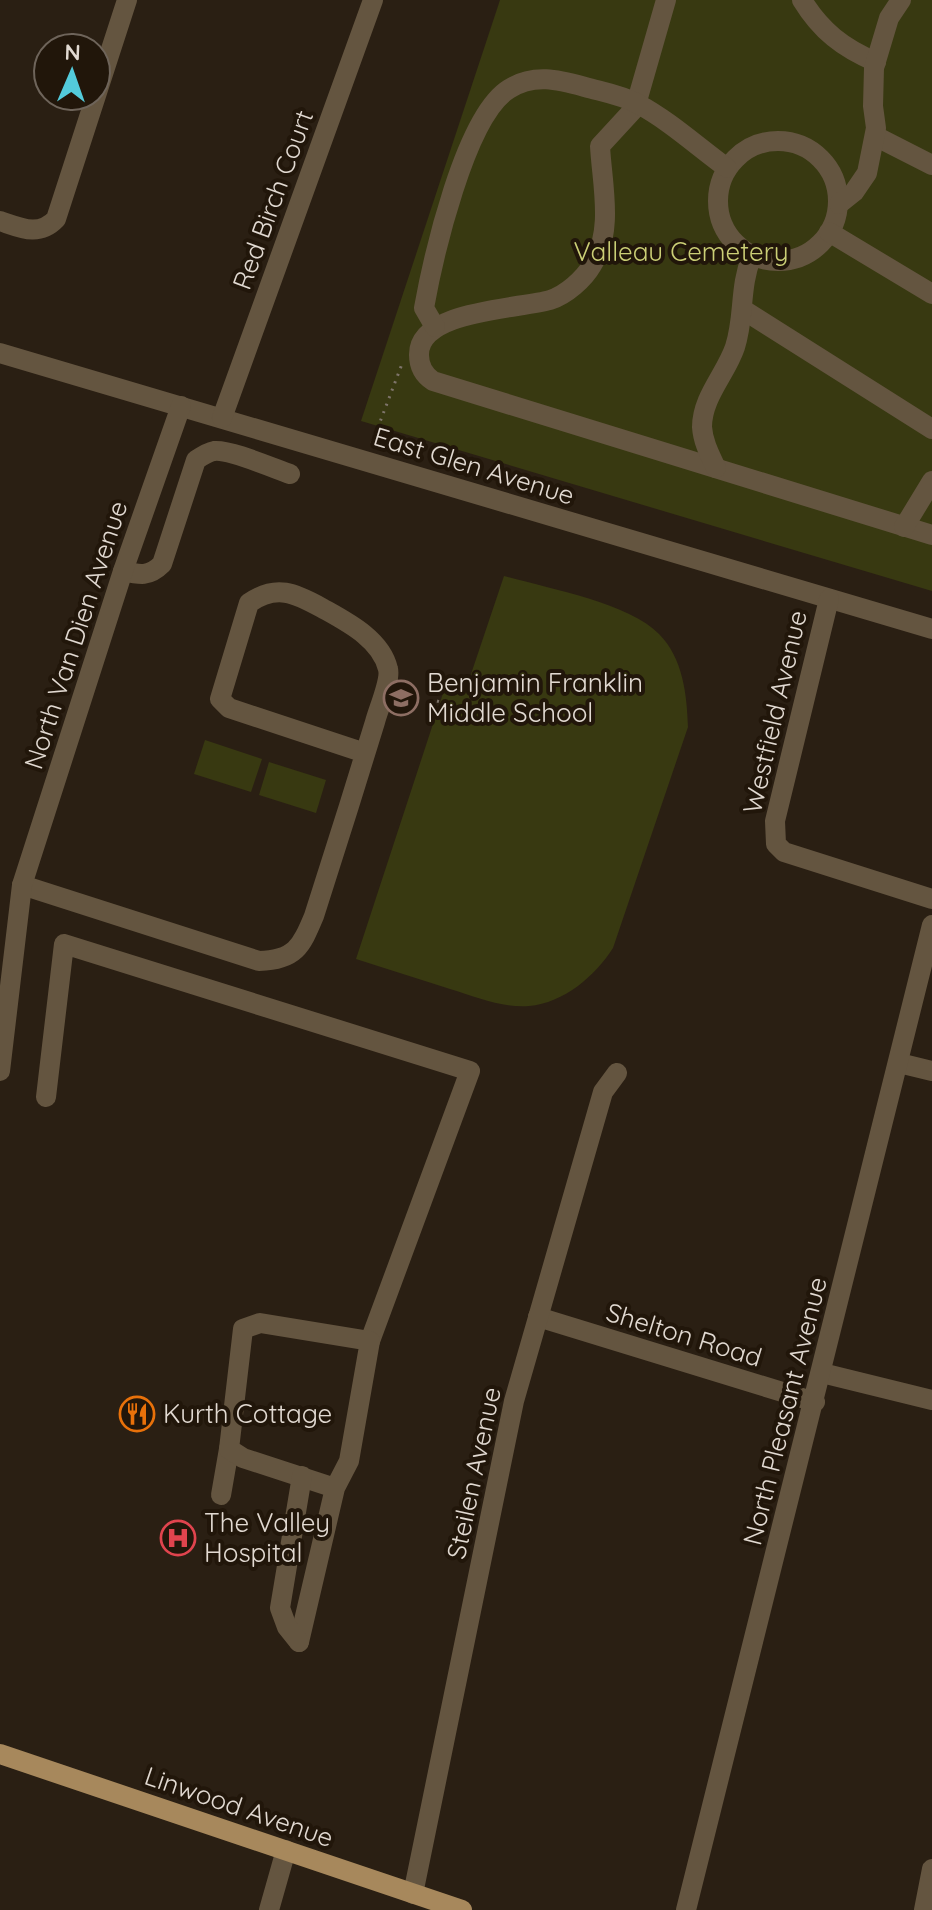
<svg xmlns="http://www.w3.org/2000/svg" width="932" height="1910" viewBox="0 0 932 1910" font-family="Quicksand,sans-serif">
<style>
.green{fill:#383911}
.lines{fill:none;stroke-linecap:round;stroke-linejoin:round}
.path{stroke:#7e746a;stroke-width:3;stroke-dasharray:2 6;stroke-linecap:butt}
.minor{stroke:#645540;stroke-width:20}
.major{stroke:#a7885c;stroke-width:20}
.labels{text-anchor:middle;stroke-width:8;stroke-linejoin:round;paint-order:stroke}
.street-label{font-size:26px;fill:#e2dad2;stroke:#21160a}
.park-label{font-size:26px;fill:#cbcf76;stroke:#21160a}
.poi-label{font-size:26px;fill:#e2dad2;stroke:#21160a;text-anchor:start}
</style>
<rect width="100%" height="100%" fill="#2a1f13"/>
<g class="green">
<polygon points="500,0 932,0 932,591 361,421"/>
<path d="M504 576C546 588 629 603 659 634 683 658 687 695 688 727L613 948C595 976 564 1003 529 1006 502 1008 476 997 450 989 419 979 387 969 356 959L449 675 469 680Z"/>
<polygon points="205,740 262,759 251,792 194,774"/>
<polygon points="269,762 326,780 316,813 259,795"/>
</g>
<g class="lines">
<g class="path">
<polyline points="372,443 402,364"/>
<polyline points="437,701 447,704 445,710"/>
</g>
<g class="minor">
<path d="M666 0 635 108 600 146C602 184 614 231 592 265 584 279 566 295 550 300 519 309 418 310 419 355 419 366 424 375 433 381L932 535"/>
<path d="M802 0C821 31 843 48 876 62"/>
<polyline points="875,136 932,165"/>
<circle cx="778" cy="201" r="60"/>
<polyline points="839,204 854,192 867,173 876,128 873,106 874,68 889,18 901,0"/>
<path d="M0 221C21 228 39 237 56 219L127 0"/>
<polyline points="829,232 932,294"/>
<polyline points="742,309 932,429"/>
<path d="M435 327 424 308C433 258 465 116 509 89 534 73 559 80 585 87 603 92 622 95 638 104 670 121 698 147 727 168"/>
<polyline points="0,353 932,629"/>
<polyline points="222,418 373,0"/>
<path d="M716 468C710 455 703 442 702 427 702 397 726 374 735 347 745 316 739 287 752 256"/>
<polyline points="904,527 932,481"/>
<path d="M123 571C140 575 149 577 162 564L196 460C202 456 208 452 214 451 229 449 273 468 290 474"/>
<polyline points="829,599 775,821 776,844 784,852 932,899"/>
<path d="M22 885 259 961C295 960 301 947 314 916 335 851 355 787 375 722 378 710 391 680 388 669 381 639 347 622 322 608 295 593 276 584 249 603L220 699 229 708 365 753"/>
<polyline points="899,1063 932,1071"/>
<polyline points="0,1071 22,885 123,571 181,406"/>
<polyline points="46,1097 64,944 470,1071 370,1341"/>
<polyline points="538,1317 815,1402"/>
<polyline points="822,1373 932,1400"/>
<polyline points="221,1495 229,1449"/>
<polyline points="299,1642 335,1488 349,1461 370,1341 260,1323 243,1329 229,1449 243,1458 335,1488"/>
<polyline points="299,1642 287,1627 280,1608 302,1476"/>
<polyline points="413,1894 514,1401 603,1092 617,1073"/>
<polyline points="269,1910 286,1850"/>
<polyline points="686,1910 932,925"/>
<polyline points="924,1910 932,1869"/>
</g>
<polyline class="major" points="0,1754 462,1910"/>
</g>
<defs>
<g id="school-ring" transform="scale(1.8)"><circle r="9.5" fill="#21160a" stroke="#8d6e63" stroke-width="1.5"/><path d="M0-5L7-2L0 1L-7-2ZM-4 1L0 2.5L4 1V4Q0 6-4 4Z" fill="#8d6e63"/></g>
<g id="restaurant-ring" transform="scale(1.8)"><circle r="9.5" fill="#21160a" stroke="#e8710a" stroke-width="1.5"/><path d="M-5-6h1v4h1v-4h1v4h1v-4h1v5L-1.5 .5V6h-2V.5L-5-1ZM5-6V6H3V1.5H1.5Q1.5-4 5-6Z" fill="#e8710a"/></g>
<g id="hospital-ring" transform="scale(1.8)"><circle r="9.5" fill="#21160a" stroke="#e0444e" stroke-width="1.5"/><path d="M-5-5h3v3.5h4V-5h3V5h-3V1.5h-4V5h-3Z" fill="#e0444e"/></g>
</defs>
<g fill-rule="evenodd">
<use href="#school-ring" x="401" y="698"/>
<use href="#restaurant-ring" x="137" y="1414"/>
<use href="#hospital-ring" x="178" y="1538"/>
</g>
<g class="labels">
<g class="street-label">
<text transform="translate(273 200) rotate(-70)" y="9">Red Birch Court</text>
<text transform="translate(474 466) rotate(17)" y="9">East Glen Avenue</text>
<text transform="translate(76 635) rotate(-72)" y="9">North Van Dien Avenue</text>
<text transform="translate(775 712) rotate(-77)" y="9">Westfield Avenue</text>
<text transform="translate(684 1335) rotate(17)" y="9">Shelton Road</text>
<text transform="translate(785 1411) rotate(-76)" y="9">North Pleasant Avenue</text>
<text transform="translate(474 1473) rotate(-78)" y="9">Steilen Avenue</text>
<text transform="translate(239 1807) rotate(19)" y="9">Linwood Avenue</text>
</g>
<g class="park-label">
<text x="681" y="261">Valleau Cemetery</text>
</g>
<g class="poi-label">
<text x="427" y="692">Benjamin Franklin<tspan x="427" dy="30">Middle School</tspan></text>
<text x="163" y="1423">Kurth Cottage</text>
<text x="204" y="1532">The Valley<tspan x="204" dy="30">Hospital</tspan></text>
</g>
</g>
<g transform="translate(72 72) rotate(2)"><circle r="38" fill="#21160a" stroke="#6e645a" stroke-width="2"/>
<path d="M0-6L14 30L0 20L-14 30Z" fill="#53cbdb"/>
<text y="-12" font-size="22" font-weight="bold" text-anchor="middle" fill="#e2dad2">N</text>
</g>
</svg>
